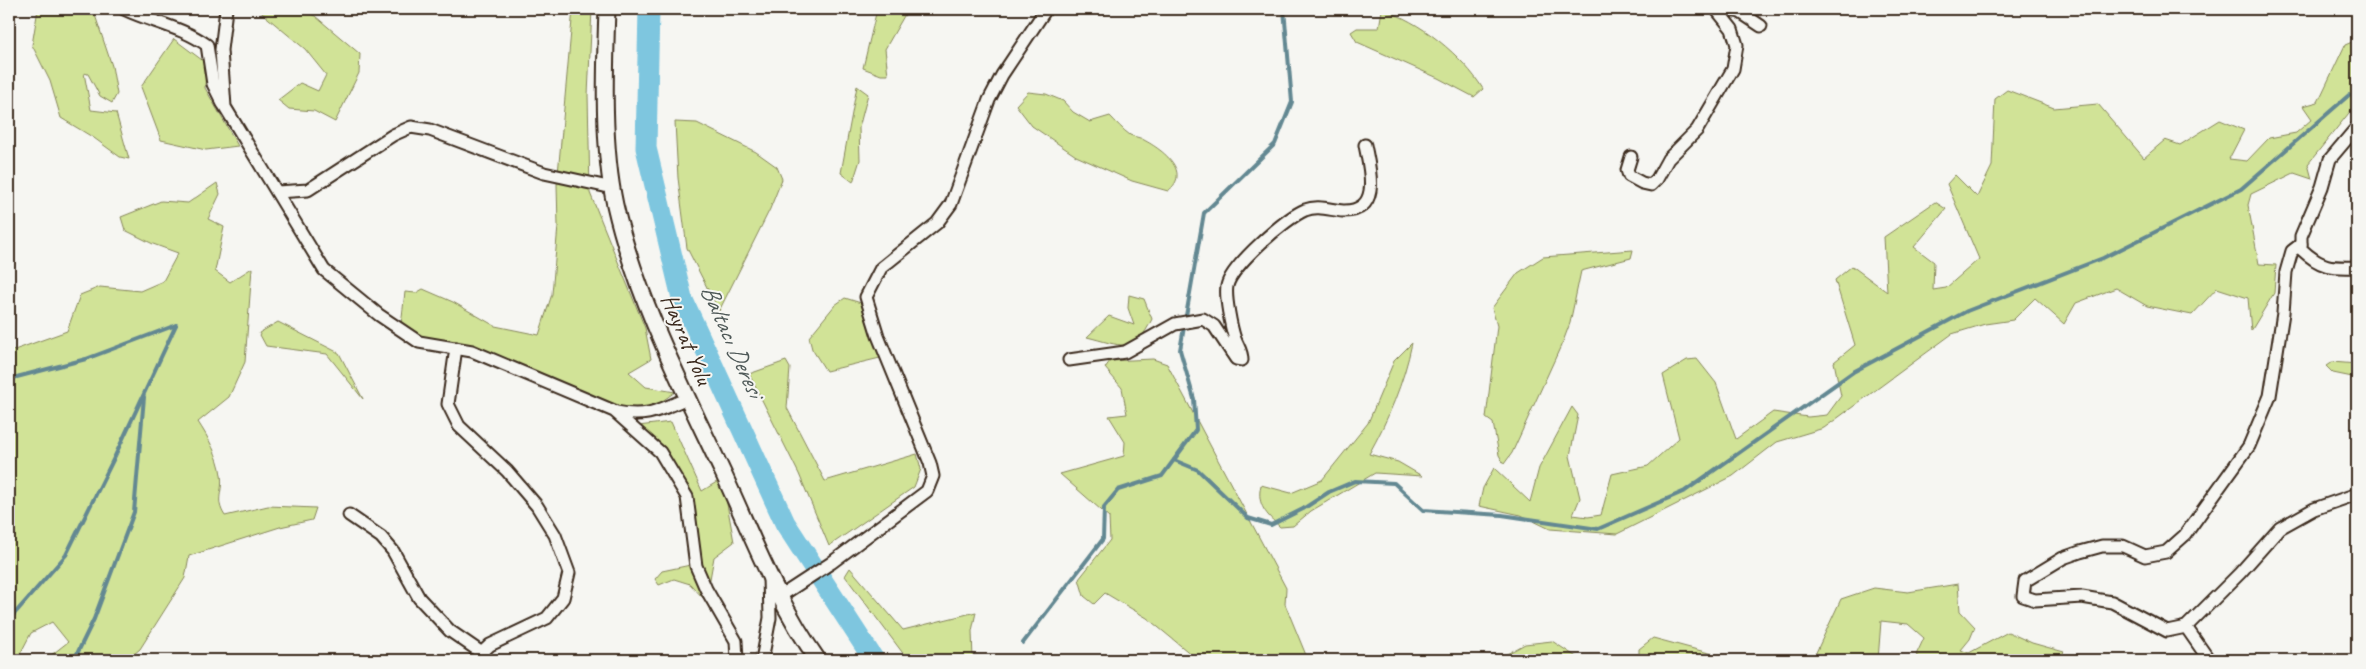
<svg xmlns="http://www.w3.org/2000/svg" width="2366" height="669" viewBox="0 0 2366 669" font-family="Caveat,sans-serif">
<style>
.green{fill:#d1e397;stroke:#86865a}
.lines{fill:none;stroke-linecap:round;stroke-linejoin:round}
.stream{stroke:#638892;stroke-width:4}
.river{stroke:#7ec6df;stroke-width:21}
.street-casing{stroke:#3b2a1e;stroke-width:15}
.secondary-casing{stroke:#3b2a1e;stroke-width:19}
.street{stroke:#f6f6f2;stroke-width:11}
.secondary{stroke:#f6f6f2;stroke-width:15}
.labels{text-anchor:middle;stroke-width:4;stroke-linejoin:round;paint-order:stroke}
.street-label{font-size:24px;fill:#3b2a1e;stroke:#f6f6f2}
.water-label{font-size:25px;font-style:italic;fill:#4f5958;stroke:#f6f6f2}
</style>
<rect width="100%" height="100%" fill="#f6f6f2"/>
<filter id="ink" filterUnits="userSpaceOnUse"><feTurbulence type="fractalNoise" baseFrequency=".02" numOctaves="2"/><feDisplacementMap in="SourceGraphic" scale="10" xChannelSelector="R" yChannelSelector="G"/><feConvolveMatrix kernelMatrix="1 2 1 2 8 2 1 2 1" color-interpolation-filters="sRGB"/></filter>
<g filter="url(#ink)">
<g class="green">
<polygon points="38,9 93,9 112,66 117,94 112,103 100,96 88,74 84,73 91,110 116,113 129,159 120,157 94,138 61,118 50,81 32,45"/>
<polygon points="257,9 301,9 315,16 360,54 359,73 335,122 314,111 289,109 278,100 300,83 318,91 326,75 305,49"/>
<polygon points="573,9 592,9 588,95 590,193 645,328 651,359 629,372 646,387 675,392 651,409 628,409 610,406 568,389 420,339 401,325 405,292 416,293 423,289 453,302 495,326 539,335 552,294 558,226 557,185"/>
<polygon points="877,9 908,9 885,49 888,75 881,75 863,68"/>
<path d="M1382 10C1418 19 1464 57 1483 89L1474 97 1438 78 1357 42 1351 32 1357 28H1379Z"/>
<polygon points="174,39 206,63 205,88 238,146 206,150 161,140 141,87"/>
<polygon points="2357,40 2357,103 2308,164 2312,179 2294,173 2251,194 2248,205 2259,264 2276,265 2274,293 2251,331 2248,298 2217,288 2192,315 2147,306 2116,288 2076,303 2064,324 2035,298 2013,320 1985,324 1952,334 1824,428 1777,442 1733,476 1617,534 1550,529 1521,515 1479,506 1483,488 1494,468 1530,502 1539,468 1572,407 1578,415 1570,456 1580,498 1573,515 1588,517 1601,515 1612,474 1648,466 1679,438 1663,375 1687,360 1697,359 1716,383 1736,439 1773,412 1808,417 1827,415 1841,396 1834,362 1855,345 1835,280 1852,266 1887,292 1884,237 1935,202 1946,209 1914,247 1934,262 1933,290 1946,288 1979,259 1947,184 1955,175 1977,197 1992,166 1995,99 2007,90 2054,108 2098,104 2144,158 2165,140 2180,145 2220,120 2244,130 2229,159 2247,161 2269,138 2296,133 2312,119 2303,106 2318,102 2345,45"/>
<polygon points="857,86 868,94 859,128 860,160 853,182 841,173"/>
<path d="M1028 92 1046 94 1063 101 1073 112 1090 122 1110 116C1116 122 1123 130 1130 135 1134 137 1140 137 1144 140 1163 150 1192 172 1168 191L1132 181 1076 156 1032 126 1016 105Z"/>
<polygon points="675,122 697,123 756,152 777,167 782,179 770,209 719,311 687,248 678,178"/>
<path d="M217 183 220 194 208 219 224 227 215 271 230 282 252 268 245 362 229 397 198 422C208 437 219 457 221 475 224 492 214 499 225 516L268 506 316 508 312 520 280 527 189 556 185 578 140 649 127 660H45L68 642 52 622 31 633 17 660H9V352L67 331 80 295 100 287 140 291 163 281 178 253 153 244 125 230 121 217 161 201 188 203Z"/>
<polygon points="1633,250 1631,258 1581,271 1570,323 1564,339 1512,453 1504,464 1499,455 1493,423 1486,418 1497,326 1492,308 1518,273 1543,257"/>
<path d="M1129 295 1144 299 1152 319C1135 356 1120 345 1087 337L1109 316 1134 325 1128 308Z"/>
<polygon points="845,298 861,303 880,358 826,371 812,349 809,337 835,305"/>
<polygon points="278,322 339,353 363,399 327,354 266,346 259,333"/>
<path d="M1412 343C1404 382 1388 420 1369 454L1398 462 1422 476 1375 473 1311 511 1293 526 1280 527C1267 515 1256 505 1261 485L1291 493 1322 480 1368 423 1394 361Z"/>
<polygon points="1153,359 1167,364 1286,588 1285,604 1308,660 1198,660 1147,618 1105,593 1094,604 1084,596 1079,579 1110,540 1109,517 1060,474 1124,456 1125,442 1109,416 1127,414 1122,388 1105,368 1110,361"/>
<polygon points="786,361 790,368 787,408 825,481 917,454 921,469 914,487 829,546 799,474 749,374"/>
<polygon points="2332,362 2357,364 2357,378 2333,373 2326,366"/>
<polygon points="671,422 702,491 720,480 725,493 734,542 714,557 706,601 690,584 674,579 659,585 655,579 662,571 700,563 690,499 638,426"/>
<polygon points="850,568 903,630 976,612 972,631 973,660 908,660 845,576"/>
<polygon points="1958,584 1960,611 1975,627 1970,639 1961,650 1969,653 2008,632 2032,643 2064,652 2056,660 1923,660 1916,655 1924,638 1908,624 1881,621 1878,660 1809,660 1813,659 1841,599 1874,588 1908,592"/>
<polygon points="1653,638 1735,660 1639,660 1639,649"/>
<polygon points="1552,641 1581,660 1496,660 1525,644"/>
</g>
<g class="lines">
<g class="stream">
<polyline points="9,379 86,359 176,325"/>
<polyline points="1174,460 1198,470 1248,518 1271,525 1303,509 1329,492 1355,481 1394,483 1423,510 1502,515 1598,529 1685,491 1853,372 1967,311 2103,258 2241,189 2349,95"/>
<polyline points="9,620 66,555 114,458 176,325"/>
<polyline points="1023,643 1103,539 1104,507 1118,490 1162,476 1196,430 1194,399 1180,350 1204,213 1275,144 1292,102 1284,9"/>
<polyline points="74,660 94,619 134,512 144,397"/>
</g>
<polyline class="river" points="649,9 646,148 682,298 785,523 874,660"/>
<g class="street-casing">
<g id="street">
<path d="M124 9C151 22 182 27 207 45L213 84 223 104"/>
<polyline points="226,9 221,50 225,107 324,270 379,315 419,342 472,351 614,411 660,452 687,497 696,566 706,589 736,641 737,660"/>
<polyline points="1724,9 1740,12 1761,26"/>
<path d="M2357 127 2330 159 2322 187 2301 236V249C2321 268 2331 268 2357 267"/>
<polyline points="1631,157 1627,170 1629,176 1642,183 1651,185 1657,179 1668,159 1697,130 1733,69 1737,45 1732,29 1716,9"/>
<polyline points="277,192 308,190 393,135 411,127 430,130 544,173 613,188"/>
<polyline points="2301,244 2292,251 2286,272 2283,313 2270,396 2249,446 2185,535 2166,552 2145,556 2123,546 2102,546 2080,552 2063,558 2025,581 2023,596 2035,600 2082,597 2112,602 2167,631 2186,627 2240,573 2280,528 2314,509 2357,494"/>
<polyline points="456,348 448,404 459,426 507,471 537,506 555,535 569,573 563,598 547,618 490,645 474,660"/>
<path d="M1069 360 1125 352 1175 324 1203 319 1214 326 1236 359 1242 360C1242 351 1238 347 1235 339 1231 327 1225 297 1227 286 1231 266 1286 218 1305 210 1318 205 1330 210 1343 211 1383 212 1369 167 1365 145"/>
<path d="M616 412C648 418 659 410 688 398"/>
<polyline points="349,515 381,537 393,551 419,598 450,631 482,653"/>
<polyline points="779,597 831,563 927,491 933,476 930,463 878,336 866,297 881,268 937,223 951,204 989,100 1002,75 1046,9"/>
<polyline points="2186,627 2209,660"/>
<polyline points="762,660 770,618 769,577"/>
</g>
</g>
<g class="secondary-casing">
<path id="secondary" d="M607 9C605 70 602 145 615 205 636 297 684 390 724 475 753 538 778 604 818 660"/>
</g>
<use href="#street" class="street"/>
<use href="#secondary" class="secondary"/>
</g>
</g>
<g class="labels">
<g class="street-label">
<text transform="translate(687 339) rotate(67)" y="8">Hayrat Yolu</text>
</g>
<g class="water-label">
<text transform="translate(733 340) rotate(66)" y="9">Baltacı Deresi</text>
</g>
</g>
<rect width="2366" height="669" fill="none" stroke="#f6f6f2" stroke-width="30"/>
<rect x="15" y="15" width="2336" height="639" fill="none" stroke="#3b2a1e" stroke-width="2" filter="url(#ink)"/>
</svg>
